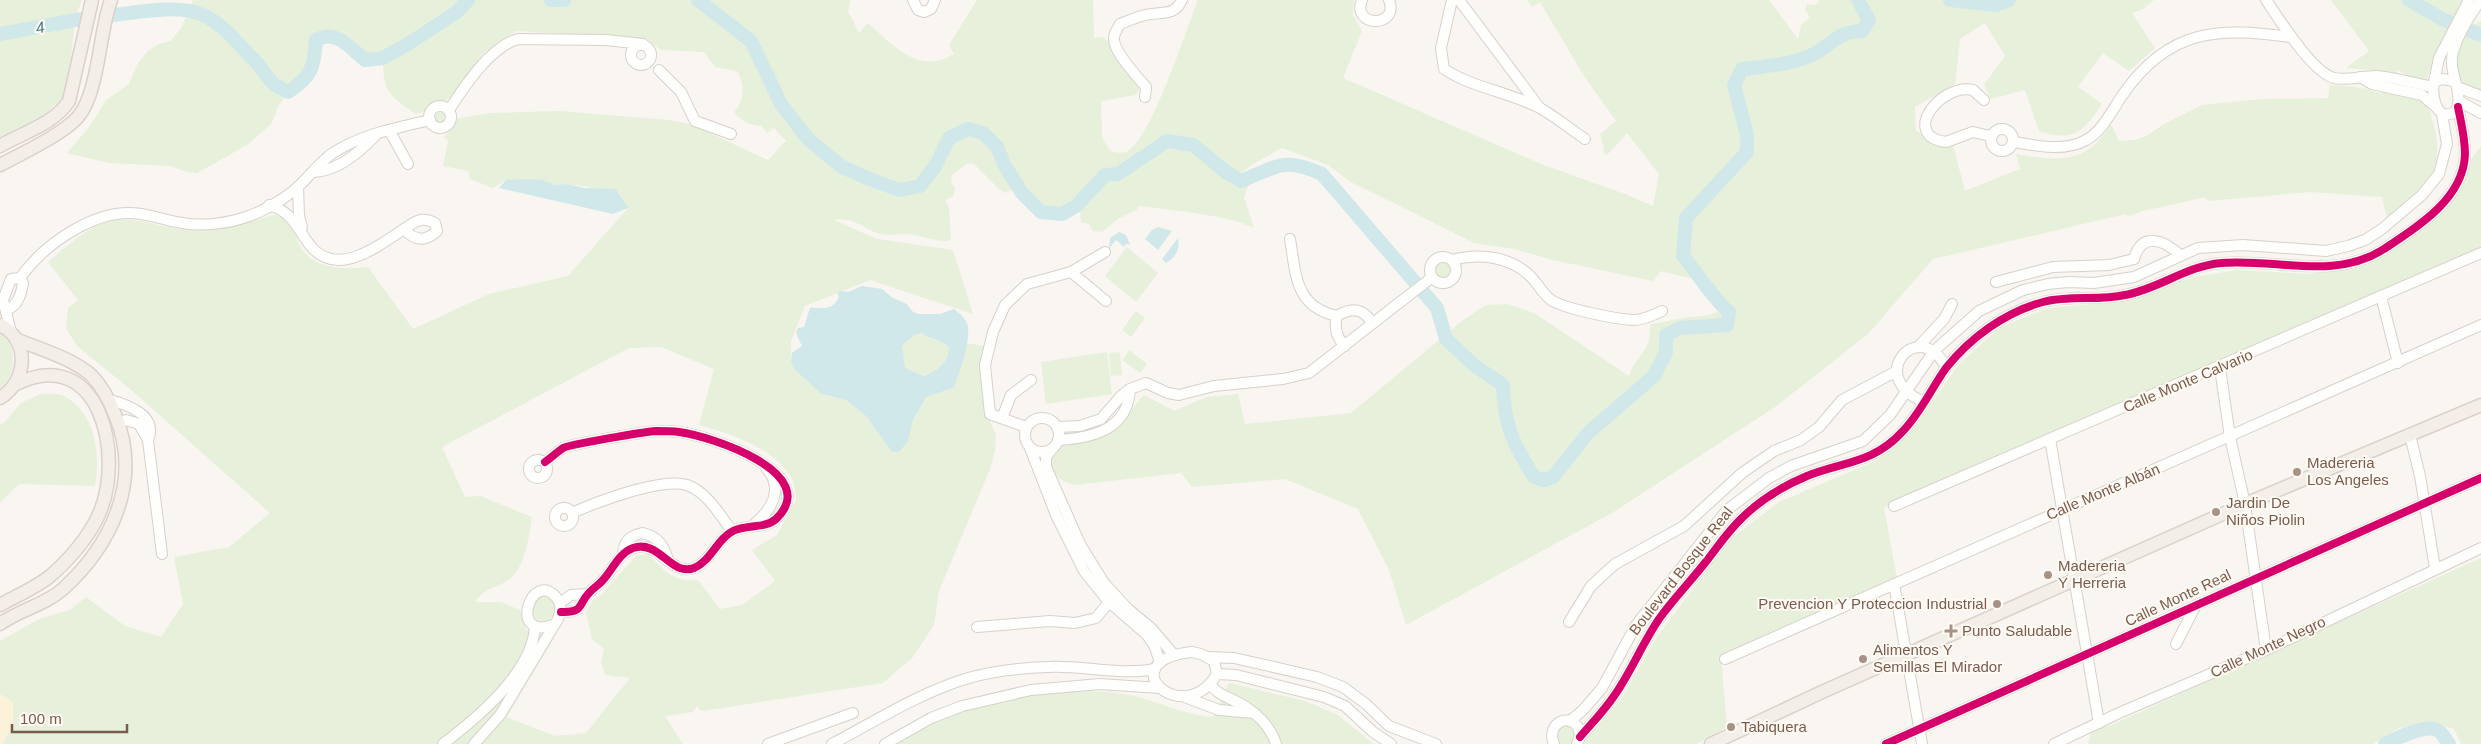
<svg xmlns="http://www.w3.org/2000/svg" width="2481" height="744" viewBox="0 0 2481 744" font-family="Helvetica,sans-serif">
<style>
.green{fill:#e7f0db;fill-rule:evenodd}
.sand{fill:#fbf2d9}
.water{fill:#d0e8ea;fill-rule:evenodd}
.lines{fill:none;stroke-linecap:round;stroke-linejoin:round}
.river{stroke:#d0e8ea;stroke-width:14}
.minor-casing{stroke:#d7d1cb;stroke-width:12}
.major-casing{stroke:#dad1cc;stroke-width:15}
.minor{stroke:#fefefd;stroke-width:10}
.major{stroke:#f3eee8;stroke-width:12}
.cycleway-casing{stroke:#fffaf3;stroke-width:11}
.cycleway{stroke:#d6006c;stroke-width:8}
.poi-dot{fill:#a69286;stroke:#fffaf3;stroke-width:2}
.labels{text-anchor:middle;stroke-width:4;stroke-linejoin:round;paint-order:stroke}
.street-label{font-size:15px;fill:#7a5c4d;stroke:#fffaf3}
.poi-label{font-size:15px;fill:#7a5c4d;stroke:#fffaf3;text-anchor:start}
.water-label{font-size:16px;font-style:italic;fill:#437c86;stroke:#fffaf3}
</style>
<rect width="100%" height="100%" fill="#f9f5f0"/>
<g class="green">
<polygon points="0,0 82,0 75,18 69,77 62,99 40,118 0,139"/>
<path d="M193 0H851L848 11 859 33 868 23C893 45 918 76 954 54L949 45 977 0H1093L1094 38 1104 37 1140 86 1136 95 1101 101 1102 137 1110 151C1115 152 1121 154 1126 152 1150 143 1187 27 1198 0H1354L1353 15 1362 31 1343 78 1541 164 1625 194 1653 206 1659 174 1627 133 1607 155 1603 152 1604 147 1600 134 1616 121 1584 76 1540 2 1532 7 1527 0H1769L1798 39 1801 25 1810 17 1805 10 1807 4 1816 5 1819 0H2154L2143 9 2132 13 2155 48 2129 71 2103 53 2078 87 2102 104C2083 133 2073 142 2039 131L2025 90 1991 99 1984 85 2005 56 1985 23 1960 39 1955 84 1915 107 1916 130 1935 146 1953 145 1965 191 2020 169 2016 154C2059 161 2086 165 2111 124L2119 141 2135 140 2148 135 2161 126 2201 105 2263 99 2328 98 2330 85C2350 86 2361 86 2381 94L2382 71 2346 68 2369 51 2331 0H2465L2433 62 2426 81 2408 76 2397 70 2393 93 2423 99C2430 110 2433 121 2436 135 2443 178 2419 194 2387 218L2382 197 2311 192 2207 201 2206 197 2143 211 2128 217 2126 214 1933 259 1868 334 1775 407 1612 513 1406 625 1389 570 1358 509 1285 479 1192 487 1181 473 1075 485C1063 482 1056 478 1050 467 1054 434 1081 450 1104 436 1120 426 1132 409 1144 395L1174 411 1207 397 1238 394 1245 424 1351 413 1463 320 1486 305 1508 304 1534 313 1629 376C1632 363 1645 354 1649 340 1650 335 1650 329 1650 324 1664 323 1677 318 1691 317 1701 316 1708 316 1718 312L1705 282 1661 271 1653 281 1553 260 1514 249 1474 243 1351 182 1328 165 1282 148 1255 163 1238 175 1249 185 1244 197 1254 228C1229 215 1170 210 1139 206L1137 210 1119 218 1102 232 1093 231 1089 224 1081 222 1079 195 1055 217 1050 219C1028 211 1027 201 1011 190L1006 193 999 189 974 164 968 163 952 175 951 183 955 188 953 196 945 200 949 208 951 239 947 241C935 241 921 236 909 234 900 233 891 237 881 234 863 230 855 216 834 220L877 239 953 250 973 314 870 280 805 306 791 341V361L824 395 846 400 866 416 892 452 908 441 913 420 926 397 953 388 966 343 984 346 981 365 986 412 996 435 995 451 990 469 939 591 934 625 913 657 883 683 716 709 701 711 697 706 693 712 665 716 683 744H2L13 725V702L0 694V641L39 619 70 610 86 597 125 626 161 637 183 604 174 557 229 547 270 513 130 389 77 346 66 328 68 308 78 300 48 262C66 248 86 227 108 222 135 215 158 227 184 230 215 233 244 223 274 215L290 219C294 229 297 243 304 252 319 270 347 269 368 267L413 329 489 294 568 276 628 208 589 187 567 184 555 185 543 180H506L493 188 470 179 469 171 443 166 448 141 444 137 453 128 455 119 490 113 560 111 668 120 690 124 768 160 786 141 774 128 767 133 762 126C749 126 742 121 734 112 745 101 745 83 737 71L715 67 704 52 661 50 647 39 516 31 485 52 450 97 445 101 431 105 426 111 415 114C389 95 383 92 383 58L365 60C351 48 336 28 316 40L314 65 304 82 288 92 279 105 271 124 247 145 197 173 183 171 171 166 109 163 67 153 90 126 106 100 129 84 138 63 149 50 159 44 171 41 181 28ZM661 347 714 369 699 425C730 433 774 448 791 477 795 483 795 493 796 500L777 535 752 550 775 581 742 605 720 609 698 580C671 582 666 572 648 554L636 556 600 596 593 600 586 612 592 639 604 649 601 662 605 675 630 678 586 733 555 736 507 717 554 638 526 630 520 610 501 602H475C486 586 496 589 510 579 524 569 530 533 532 517L480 496 465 497 442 447 629 348Z"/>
<polygon points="2481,21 2481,94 2462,85 2456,65 2459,47 2470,26"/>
<circle cx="440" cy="117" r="9"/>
<polygon points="2481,146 2481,249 1884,508 1897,578 1721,657 1727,727 1696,744 1579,744 1596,729 1623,696 1654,641 1729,540 1779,502 1873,462 1921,418 1959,364 2000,327 2048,308 2118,302 2193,277 2238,270 2310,274 2355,266 2393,249 2436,218 2462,186 2470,161"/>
<polygon points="1127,247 1158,273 1136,302 1105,276"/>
<circle cx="1443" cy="270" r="11"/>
<polygon points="1136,311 1145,318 1131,337 1122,330"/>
<path d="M0 333C19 347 16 374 0 389Z"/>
<path d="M922 333C931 340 941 338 949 348 947 364 939 370 924 376L904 368 902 346 914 335Z"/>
<polygon points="1129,350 1147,364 1140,373 1122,360"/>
<polygon points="1107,352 1112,394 1046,404 1041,362"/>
<polygon points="1120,352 1122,375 1111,376 1109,353"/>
<path d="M40 394C47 394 58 393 64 396 95 412 101 454 95 486L19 484 0 503V424L4 423 21 403Z"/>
<polygon points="2481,558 2481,744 2461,744 2454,729 2432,722 2399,728 2373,744 2088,744 2093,727 2109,726"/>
<circle cx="543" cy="609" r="12"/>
<path d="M1229 683 1305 701 1338 715 1374 744H893C915 732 938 719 962 711 1004 697 1081 686 1124 694 1155 699 1182 715 1213 717Z"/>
<circle cx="1566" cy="735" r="10"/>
</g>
<polygon class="sand" points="0,694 13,702 13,725 2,744 0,744"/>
<g class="water">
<polygon points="531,179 543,180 555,185 567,184 584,188 616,189 628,208 613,214 499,188 506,180"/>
<polygon points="1158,227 1172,231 1158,250 1145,239 1152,230"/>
<polygon points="1119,232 1126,235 1130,245 1126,244 1124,247 1116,240 1109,249 1110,238"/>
<path d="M1178 238C1180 250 1176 257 1166 263L1162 259Z"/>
<path d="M862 286 882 289 893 298 907 304 912 311 918 314H940L954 309C959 313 967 319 968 327 970 341 960 375 953 388L926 397 913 420 908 441 899 452H892L866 416 846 400 822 394 794 369 791 361 792 353 802 346 796 333 798 328 804 327 810 308C822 307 832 312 839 297L837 293 841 291 848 292ZM922 333C931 340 941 338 949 348 947 364 939 370 924 376L905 368 902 346 914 335Z"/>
</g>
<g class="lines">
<g class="river">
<polyline points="551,0 564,0"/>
<path d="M698 0 751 41 781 104 808 139 842 167 877 182 900 190 920 186 936 165 949 138 968 129 983 133 997 147 1005 166 1022 193 1041 212 1062 214 1076 206 1105 175 1118 174 1167 141 1193 145 1226 172 1241 181C1278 166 1284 157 1322 174L1437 308 1446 339 1475 366 1503 385C1504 425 1513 444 1534 477L1544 480 1553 477 1588 433 1654 376 1666 352V335L1680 328 1727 325 1729 312C1711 296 1699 275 1683 256L1686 218 1747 152V135L1734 85 1742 69C1767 66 1791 65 1814 54 1833 44 1836 32 1862 31L1869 20 1858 0"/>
<polyline points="1950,0 1996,5 2009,0"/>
<polyline points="2409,0 2442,19 2481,35"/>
<path d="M114 15C138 12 180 4 203 15 223 24 239 45 255 61 270 77 265 81 288 92 312 76 314 68 316 40 336 28 351 49 365 60L383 58 411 42 457 12 468 0"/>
<polyline points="0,34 81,19"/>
<path d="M2385 744C2397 738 2427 723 2439 731 2443 734 2446 740 2449 744"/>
</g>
<g class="minor-casing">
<g id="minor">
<polyline points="913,0 918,10 924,12 931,9 935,0"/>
<path d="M1362 0C1351 28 1400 28 1389 0"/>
<path d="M1452 0 1441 48 1444 69C1473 88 1509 92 1540 108 1556 117 1570 129 1585 139"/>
<polyline points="1459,0 1539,107"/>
<path d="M2266 0C2279 19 2312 72 2334 78 2348 81 2362 76 2376 76 2395 77 2415 84 2433 87"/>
<circle cx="641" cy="55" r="10"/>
<polyline points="659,70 681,92 695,121 731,134"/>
<polyline points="2360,77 2372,84 2422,95 2437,108"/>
<path d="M2454 81 2442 79 2434 82C2432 92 2434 111 2445 115L2454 113C2467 96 2447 74 2453 52 2458 35 2470 15 2481 0"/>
<polyline points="2434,82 2439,58 2469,0"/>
<polyline points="2457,87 2481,96"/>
<path d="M1145 97 1146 87C1137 76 1113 52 1114 38 1114 33 1118 28 1120 24 1130 20 1141 15 1151 14 1165 12 1175 15 1182 0"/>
<path d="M1984 100 1973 90C1940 83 1900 136 1946 142L1973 132 1990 136"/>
<polyline points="2459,101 2481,113"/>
<circle cx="440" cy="117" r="11"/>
<path d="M449 110C464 87 490 47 518 39L606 40 643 44"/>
<circle cx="2002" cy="140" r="11"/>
<polyline points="389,130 408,164"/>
<path d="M2014 142C2037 146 2065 152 2086 140 2103 131 2113 108 2124 93 2169 29 2218 27 2290 37"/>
<path d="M314 172C338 171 360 152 376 135"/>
<polyline points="298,187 299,216 302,227"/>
<path d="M269 205C292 212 296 226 309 244 336 280 378 246 404 229 415 241 425 242 437 231L435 223C422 216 416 221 404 229"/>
<path d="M1290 239C1296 275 1295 307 1337 316 1352 307 1363 308 1372 323"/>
<circle cx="1443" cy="270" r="13"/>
<path d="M2134 259C2142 231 2164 240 2180 255"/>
<path d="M1452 260C1479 253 1511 256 1531 277 1538 284 1543 294 1551 300 1565 309 1615 319 1633 320 1642 320 1654 315 1662 311"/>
<polyline points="1071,272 1106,301"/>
<polyline points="1996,282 2053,267 2109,265 2134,259"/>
<polyline points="2381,296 2398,363"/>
<path d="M7 310C18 305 21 295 23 283L20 278"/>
<path d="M1337 316C1334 327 1336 337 1345 346"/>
<path d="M11 332 3 300 11 279 20 278C45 243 97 207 141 214 155 216 168 221 182 223 203 227 230 223 249 216 266 210 288 197 301 184 311 174 321 161 333 153 362 134 397 128 430 120"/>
<polyline points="1919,346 1944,319 1952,304"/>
<polyline points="2220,368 2230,437 2245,504 2266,650"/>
<path d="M110 400C129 405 158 416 148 440"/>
<path d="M1924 402C1863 376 1921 315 1946 368"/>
<polyline points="1002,418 1011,395 1031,380"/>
<circle cx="1042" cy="435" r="17"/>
<polyline points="119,424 126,420 139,424 148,440 162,554"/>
<polyline points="1026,427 990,414 985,365 993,332 1005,305 1027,284 1071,272 1105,252"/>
<polyline points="1057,427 1080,426 1101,419 1121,396 1130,389 1146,383 1168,393 1179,395 1214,386 1283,379 1309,373 1431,278"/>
<polyline points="2410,435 2420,476 2435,568"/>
<polyline points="2050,439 2099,723"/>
<path d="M1058 440C1092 438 1128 430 1130 389"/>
<polyline points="1030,448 1056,515 1084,571 1109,602 1147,635 1155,647 1160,663"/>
<polyline points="1052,449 1046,457 1046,467 1081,546 1104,583 1128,609 1151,628 1174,655"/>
<circle cx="538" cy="469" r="9"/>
<path d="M545 462C551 458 557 452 563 448 571 444 644 432 656 431 663 431 672 431 679 432 710 436 824 473 776 519 765 529 746 524 733 531 717 539 711 561 694 568 671 577 659 539 633 548 619 553 613 569 603 580 599 585 593 588 589 593 578 604 584 613 561 612"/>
<polyline points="1894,506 2481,253"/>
<circle cx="564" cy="517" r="9"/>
<path d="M572 513C597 502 661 477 687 485 707 492 720 515 732 531"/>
<path d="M753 525C771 511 785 489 766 468"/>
<path d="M623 553C624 541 630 536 642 533 657 536 664 545 668 560"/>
<polyline points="1894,584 1922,744"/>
<polyline points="560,603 571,595 587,594"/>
<polyline points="1569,622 1591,586 1615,564 1684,526 1742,473 1774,451 1801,440 1819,427 1842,400 1897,371"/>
<polyline points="977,627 1050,621 1075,623 1096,618 1109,602"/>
<polyline points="2176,644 2196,605"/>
<path d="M1192 652 1201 654 1214 661 1217 674C1183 731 1108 661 1192 652Z"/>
<polyline points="1208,657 1234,658 1317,677 1343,687 1366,704 1389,726 1436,744"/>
<polyline points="1725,659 2481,325"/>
<polyline points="1217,674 1236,675 1324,697 1345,706 1373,732 1391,744"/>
<path d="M1210 684C1218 695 1228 697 1239 703 1255 711 1271 727 1276 744"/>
<polyline points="1182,696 1219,710 1254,713"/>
<polyline points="1570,721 1583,710 1602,688 1636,625 1727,510 1769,478 1791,466 1863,441 1890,415 1934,351 1979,311 2023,290 2048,284 2068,282 2094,283 2134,277 2198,248 2243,245 2326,251 2348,246 2365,240 2382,229 2422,195 2439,174 2447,144 2442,114"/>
<path d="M1580 737C1591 724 1604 711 1614 696 1631 672 1642 644 1659 619 1674 598 1692 580 1708 559 1719 545 1729 530 1742 518 1760 500 1783 486 1807 476 1842 462 1874 463 1902 432 1920 414 1931 389 1946 368 1970 338 2005 312 2043 302 2070 295 2098 301 2125 295 2159 289 2186 266 2221 263 2275 258 2334 281 2384 249 2418 227 2464 198 2465 154 2465 138 2461 122 2458 107"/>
<path d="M443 744C477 718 533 672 535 626"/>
<path d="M474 744 500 715 558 619C561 611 562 604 556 597 531 569 508 641 553 625"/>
<polyline points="768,744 853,713"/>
<path d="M832 744C874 722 916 695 962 680 989 671 1019 668 1048 667 1083 665 1120 676 1155 669"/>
<polyline points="885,744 931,718 962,706 1031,690 1100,684 1160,688"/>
<path d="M1554 744C1546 727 1565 711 1578 727L1580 737 1577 744"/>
<polyline points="1886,744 2481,478"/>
<polyline points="2054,744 2119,713 2266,650 2481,548"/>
</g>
</g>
<g class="major-casing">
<g id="major">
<path d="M0 146C22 133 54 124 69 101L92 0"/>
<path d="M0 165C21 154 63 134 78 117 99 92 99 32 111 0"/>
<path d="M0 325C31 340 27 382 0 398"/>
<path d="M0 605C16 596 35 588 49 577 68 561 89 537 99 514 125 456 100 343 16 384"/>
<path d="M0 624C19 610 45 605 63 589 111 545 142 482 116 417 110 401 103 387 91 375 70 357 41 350 16 339"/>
<polyline points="1711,744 1822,692 2245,504 2481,405"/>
</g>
</g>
<use href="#minor" class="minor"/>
<use href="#major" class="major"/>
<g class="cycleway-casing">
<g id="cycleway">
<path d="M545 462C551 458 557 452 563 448 571 444 644 432 656 431 663 431 672 431 679 432 710 436 824 473 776 519 765 529 746 524 733 531 717 539 711 561 694 568 671 577 659 539 633 548 619 553 613 569 603 580 599 585 593 588 589 593 578 604 584 613 561 612"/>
<path d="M1580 737C1591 724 1604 711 1614 696 1631 672 1642 644 1659 619 1674 598 1692 580 1708 559 1719 545 1729 530 1742 518 1760 500 1783 486 1807 476 1842 462 1874 463 1902 432 1920 414 1931 389 1946 368 1970 338 2005 312 2043 302 2070 295 2098 301 2125 295 2159 289 2186 266 2221 263 2275 258 2334 281 2384 249 2418 227 2464 198 2465 154 2465 138 2461 122 2458 107"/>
<polyline points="1886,744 2481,478"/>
</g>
</g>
<use href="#cycleway" class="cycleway"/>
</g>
<g class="poi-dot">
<circle cx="2297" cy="472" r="5"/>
<circle cx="2216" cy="512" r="5"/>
<circle cx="2048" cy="575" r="5"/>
<circle cx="1997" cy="604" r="5"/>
<path d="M1948.5 623.5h5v5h5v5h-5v5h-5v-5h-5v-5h5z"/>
<circle cx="1863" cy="659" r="5"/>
<circle cx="1731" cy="727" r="5"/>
</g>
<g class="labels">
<g class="street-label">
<text transform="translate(2188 381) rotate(-23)" y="5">Calle Monte Calvario</text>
<text transform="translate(2103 492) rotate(-23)" y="5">Calle Monte Albán</text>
<text transform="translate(1681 571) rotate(-52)" y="5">Boulevard Bosque Real</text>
<text transform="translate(2178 598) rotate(-25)" y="5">Calle Monte Real</text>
<text transform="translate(2268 647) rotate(-25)" y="5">Calle Monte Negro</text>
</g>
<g class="poi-label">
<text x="2307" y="468">Madereria<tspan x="2307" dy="17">Los Angeles</tspan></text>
<text x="2226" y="508">Jardin De<tspan x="2226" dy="17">Niños Piolin</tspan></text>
<text x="2058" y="571">Madereria<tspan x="2058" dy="17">Y Herreria</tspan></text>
<text x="1987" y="609" text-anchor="end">Prevencion Y Proteccion Industrial</text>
<text x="1962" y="636">Punto Saludable</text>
<text x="1873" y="655">Alimentos Y<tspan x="1873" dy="17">Semillas El Mirador</tspan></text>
<text x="1741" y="732">Tabiquera</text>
</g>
<g class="water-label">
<text transform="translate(40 27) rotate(-11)" y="6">4</text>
</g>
</g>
<path d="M12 724v8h115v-8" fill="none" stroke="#7a5c4d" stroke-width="2.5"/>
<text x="20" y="724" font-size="15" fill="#7a5c4d" stroke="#fffaf3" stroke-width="4" paint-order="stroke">100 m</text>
</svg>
